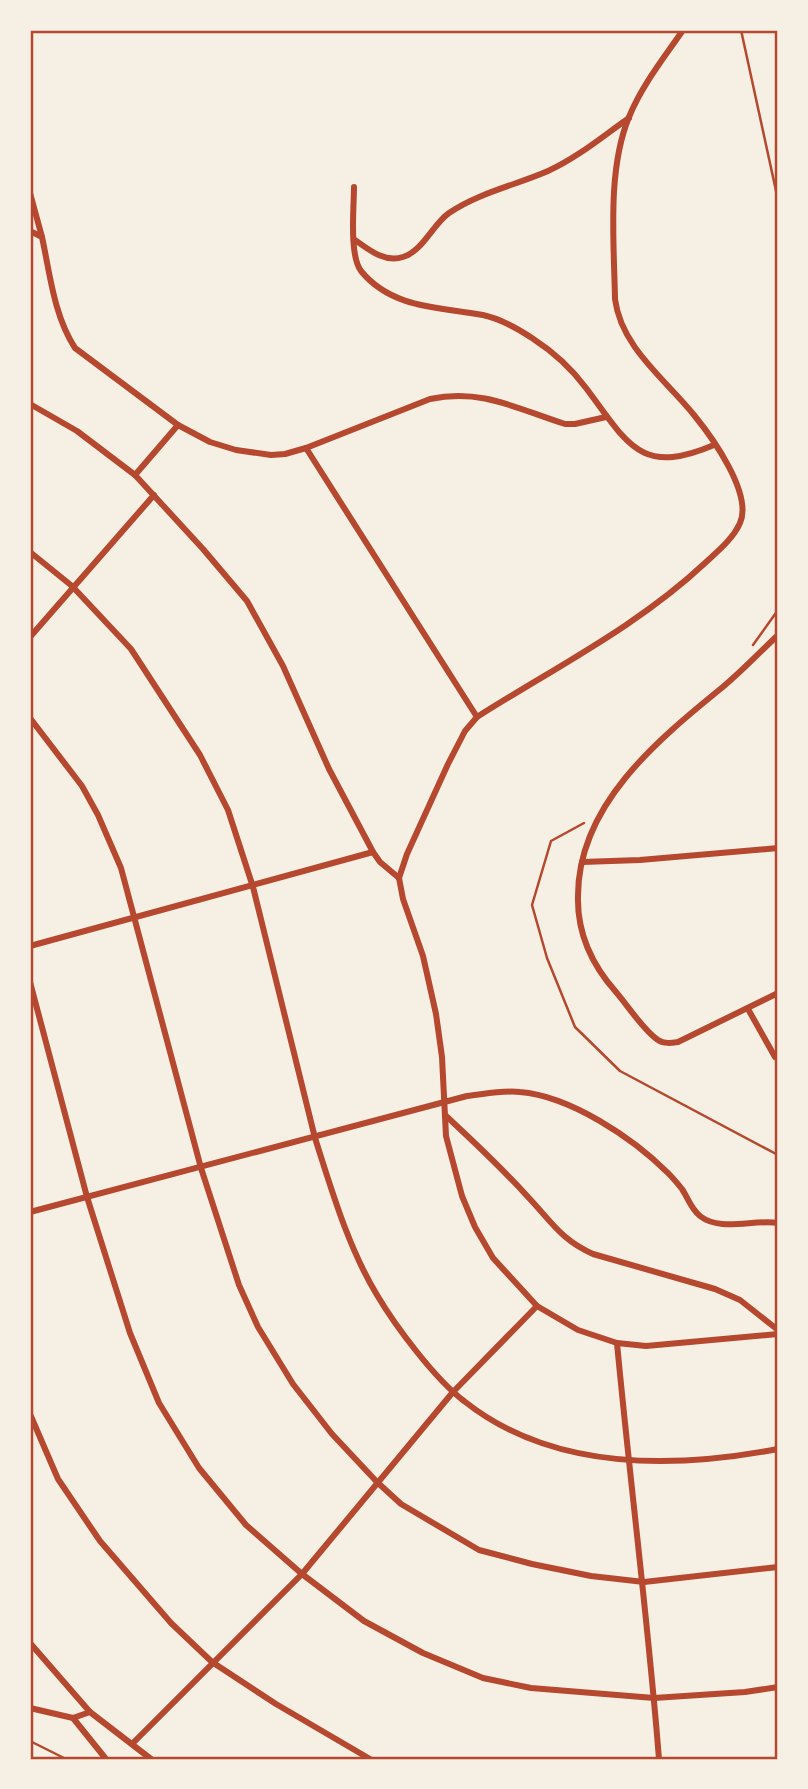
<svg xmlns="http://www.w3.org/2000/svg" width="808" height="1789" viewBox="0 0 808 1789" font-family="'Source Sans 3',sans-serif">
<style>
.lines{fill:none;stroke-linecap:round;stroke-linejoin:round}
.path{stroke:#b5482f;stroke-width:2.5}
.minor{stroke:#b5482f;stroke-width:6}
.neatline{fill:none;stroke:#b5482f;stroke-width:2.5}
</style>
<rect width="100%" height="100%" fill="#f6efe4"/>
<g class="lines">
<g class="path">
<polyline points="741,30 778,200"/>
<polyline points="753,645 778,610"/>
<polyline points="584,823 551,841 532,905 547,958 575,1027 620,1071 778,1155"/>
<polyline points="30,1741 66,1759"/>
</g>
<g class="minor">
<path d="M683 30C664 58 642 85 629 117 607 170 614 242 615 299 621 347 665 379 694 415 712 437 753 494 740 523 733 539 717 552 705 563 638 626 554 668 477 717L465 731 448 764 407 854 399 878 403 899 423 956 436 1014 442 1057 446 1136 462 1196 475 1227 493 1258 537 1306 578 1330 617 1343 646 1346 778 1334"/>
<path d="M354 187C354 207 349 255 361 271 392 309 440 307 483 315 501 319 517 328 532 338 552 351 572 369 586 388 627 442 639 477 714 445"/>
<polyline points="30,193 42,237"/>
<path d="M30 231 42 237C50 274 54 316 75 348L178 425"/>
<path d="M355 240C369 250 385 263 403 257 423 251 433 224 449 213 478 193 516 185 548 171 577 158 603 136 629 118"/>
<polyline points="30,404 77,431 135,475 203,549 247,601 283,666 329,769 373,852 380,862 399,878"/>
<polyline points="306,448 477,717"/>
<path d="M135 475 178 425 210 442 236 450 271 455 285 454 306 448 430 399C482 388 517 409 565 424H575L606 417"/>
<path d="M30 552 72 586 131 649 200 755 228 810 253 887 315 1138C332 1191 348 1247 377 1295 396 1327 435 1379 464 1401 552 1471 673 1469 778 1449"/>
<path d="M778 635C760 652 743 670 724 686 659 739 578 804 578 896 577 932 592 965 616 992 628 1006 644 1031 658 1040 664 1044 671 1043 678 1042L778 993"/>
<polyline points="30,637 154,495"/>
<polyline points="30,718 82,786 98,815 121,868 201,1168 239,1285 258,1327 293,1384 332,1434 377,1482 401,1504 479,1550 532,1564 591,1576 644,1582 778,1567"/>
<polyline points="582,862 640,860 778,848"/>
<polyline points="30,946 373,852"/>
<polyline points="30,982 87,1197 130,1333 159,1403 199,1468 246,1525 302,1574 364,1621 423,1653 483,1678 531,1688 654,1698 745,1692 778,1687"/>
<polyline points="748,1009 775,1057"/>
<path d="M445 1115C473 1141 502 1168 528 1197 551 1221 561 1240 593 1254L715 1289 740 1300 778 1330"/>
<path d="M30 1212 467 1096C485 1094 503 1090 520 1092 570 1096 633 1138 668 1173 673 1178 678 1184 682 1189 688 1198 691 1209 700 1216 720 1232 754 1219 778 1223"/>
<path d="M617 1343C630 1482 648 1620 659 1759"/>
<polyline points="30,1414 58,1479 100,1541 171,1623 212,1662 276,1704 370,1759"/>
<polyline points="30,1643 90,1712 151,1759"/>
<polyline points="30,1708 73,1718 90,1712"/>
<polyline points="73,1718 106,1759"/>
<polyline points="132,1744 302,1574 453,1392 537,1306"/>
</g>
</g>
<rect width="808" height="1789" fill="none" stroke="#f6efe4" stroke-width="63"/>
<rect x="32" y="32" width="744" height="1726" class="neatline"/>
</svg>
